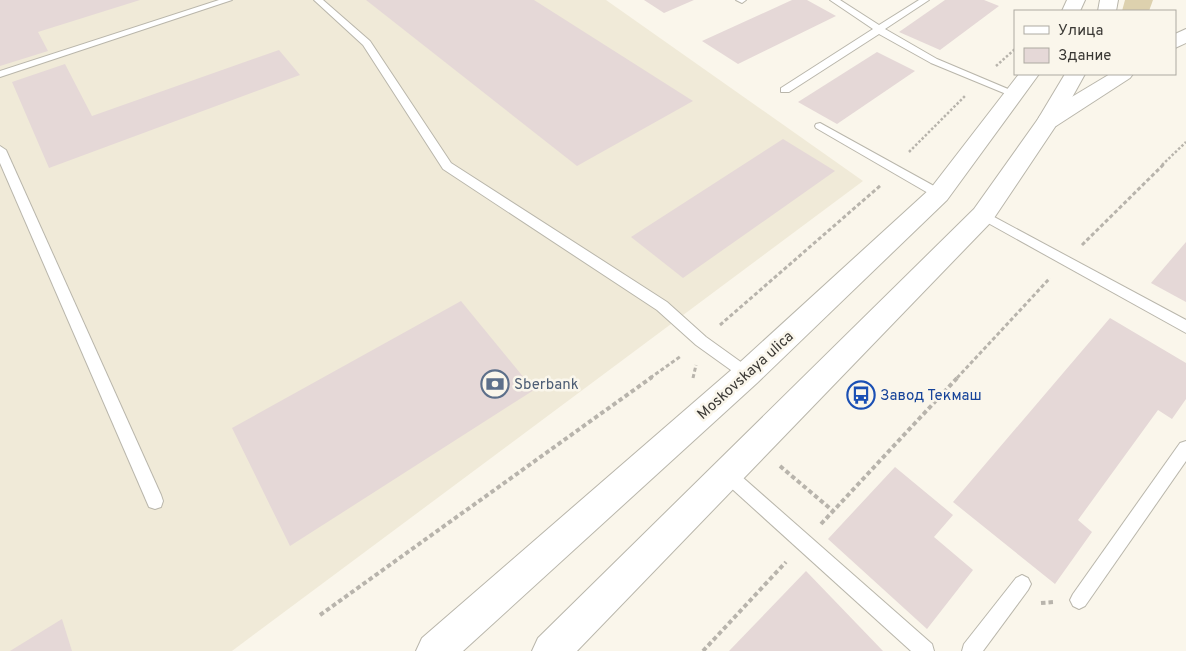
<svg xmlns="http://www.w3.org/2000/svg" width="1186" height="651" viewBox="0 0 1186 651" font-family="Overpass,sans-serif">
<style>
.built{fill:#f0ead8}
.green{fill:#ddd1ae}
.building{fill:#e5d8d7}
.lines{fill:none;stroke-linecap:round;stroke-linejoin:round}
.service-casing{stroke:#b9b6ab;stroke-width:2}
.minor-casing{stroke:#b9b6ab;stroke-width:2}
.primary-casing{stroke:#b9b6ab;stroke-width:2}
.path-far2{stroke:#b8b4ac;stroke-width:2.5;stroke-dasharray:2.5 2;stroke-linecap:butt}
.path-far1{stroke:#b8b4ac;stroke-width:3;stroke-dasharray:4 2.5;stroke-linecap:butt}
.path{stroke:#b8b4ac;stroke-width:4;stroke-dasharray:4.5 3;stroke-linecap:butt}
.service{fill:#fff;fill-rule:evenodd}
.minor{fill:#fff;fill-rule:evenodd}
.primary{fill:#fff;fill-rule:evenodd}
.labels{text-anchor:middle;stroke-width:5;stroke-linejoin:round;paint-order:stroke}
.street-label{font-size:15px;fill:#3a3834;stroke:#faf6eb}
.service-label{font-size:15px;fill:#4e5e75;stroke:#faf6eb;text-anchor:start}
.transit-label{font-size:15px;fill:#164399;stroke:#faf6eb;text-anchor:start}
</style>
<rect width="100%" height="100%" fill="#faf6eb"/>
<polygon class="built" points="0,0 606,0 863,181 232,651 0,651"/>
<polygon class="green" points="1125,0 1153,0 1149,11 1122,11"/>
<g class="building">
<polygon points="0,0 140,0 38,32 48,51 0,66"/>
<polygon points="366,0 534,0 693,101 577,166"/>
<polygon points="644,0 694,0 664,13"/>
<polygon points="792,0 807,0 836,16 738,64 702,41"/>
<polygon points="945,0 984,0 999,6 940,50 899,32"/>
<polygon points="279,50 300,75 49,168 12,82 65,64 92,116"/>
<polygon points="877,52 915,71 837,124 798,102"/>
<polygon points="783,139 835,171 683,278 631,237"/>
<polygon points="1186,242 1186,302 1151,283"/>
<polygon points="461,301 534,390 290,546 232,428"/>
<polygon points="1110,318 1186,363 1186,399 1172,419 1158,410 1078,520 1092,532 1055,584 953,502"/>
<polygon points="895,467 953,515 934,537 973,570 927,629 828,539"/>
<polygon points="806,571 883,651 729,651"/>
<polygon points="62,619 72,651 10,651"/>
</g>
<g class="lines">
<g class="service-casing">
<g id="service">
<polygon points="219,0 232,0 0,77 0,71"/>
<polygon points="314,0 323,0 370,41 451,163 667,302 706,337 752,370 754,374 752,378 747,380 742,378 696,345 657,310 443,169 363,45"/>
<polygon points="736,0 746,0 742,3"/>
<polygon points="830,0 840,0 879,25 919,0 929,0 885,29 937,59 1020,94 1015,97 1011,96 931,63 879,34 789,92 781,92 781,88 873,29"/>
<polygon points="820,123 943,191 945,194 943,197 935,197 816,128 815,126 816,124"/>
<polygon points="0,146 6,150 161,495 163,501 161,507 155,509 149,507 0,163"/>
<polygon points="983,211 1186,320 1186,333 979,218 977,215 979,212"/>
<polygon points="1186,441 1186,461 1085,606 1079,609 1073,606 1070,600 1073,594 1180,443"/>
<polygon points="726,465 732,468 932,644 934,651 911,651 720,478 718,473 720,468"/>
<polygon points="1022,575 1028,578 1031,584 1028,590 983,651 962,651 964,644 1016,578"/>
</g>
</g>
<g class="minor-casing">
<g id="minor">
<polygon points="1186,29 1186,43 1175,48 1175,34"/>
<polygon points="1110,74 1133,74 1130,78 1056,126 1048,128 1040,126 1037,121 1040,116"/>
</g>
</g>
<g class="primary-casing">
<g id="primary">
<polygon points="1067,0 1085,0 1080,11 1062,11"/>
<polygon points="1100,0 1118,0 1116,11 1098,11"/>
<polygon points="1019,74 1039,74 947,200 757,383 463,651 416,651 422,638 737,365 931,188"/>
<polygon points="1065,74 1085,74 1059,121 992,221 577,651 532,651 538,638 974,209 1038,119"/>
</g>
</g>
<g class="path-far2">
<polyline points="996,66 1015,49"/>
<polyline points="909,152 965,96"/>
<polyline points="1162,165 1186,142"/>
</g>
<g class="path-far1">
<polyline points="1082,245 1164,164"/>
<polyline points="720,325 881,185"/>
<polyline points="650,378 681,356"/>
<polyline points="693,378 696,365"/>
<polyline points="957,378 1050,278"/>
</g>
<g class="path">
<polyline points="780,466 833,511"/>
<polyline points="821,524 958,377"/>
<polyline points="1041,603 1054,602"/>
<polyline points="320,615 652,377"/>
<polyline points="703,651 786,562"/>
</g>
<use href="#service" class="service"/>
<use href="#minor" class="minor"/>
<use href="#primary" class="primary"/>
</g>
<defs>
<g id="bank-ring" transform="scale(1.4375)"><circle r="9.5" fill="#faf6eb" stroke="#5c6f8a" stroke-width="1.5"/><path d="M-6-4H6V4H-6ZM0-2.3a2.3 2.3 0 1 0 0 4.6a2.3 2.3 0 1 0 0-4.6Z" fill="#5c6f8a"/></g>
<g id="bus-ring" transform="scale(1.4375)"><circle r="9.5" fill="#faf6eb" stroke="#1a4fb4" stroke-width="1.5"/><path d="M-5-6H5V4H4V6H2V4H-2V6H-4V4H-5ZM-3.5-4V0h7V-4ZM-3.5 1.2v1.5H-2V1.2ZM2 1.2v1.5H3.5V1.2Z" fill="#1a4fb4"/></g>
</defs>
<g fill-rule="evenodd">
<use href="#bank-ring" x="495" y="384"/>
<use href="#bus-ring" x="861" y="395"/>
</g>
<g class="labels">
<g class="street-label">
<text transform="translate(745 375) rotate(-42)" y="5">Moskovskaya ulica</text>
</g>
<g class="service-label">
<text x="514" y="389">Sberbank</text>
</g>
<g class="transit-label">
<text x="880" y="400">Завод Текмаш</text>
</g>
</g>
<rect x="1014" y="10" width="162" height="65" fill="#faf6eb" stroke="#adaaa2"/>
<rect x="1024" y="26" width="25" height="8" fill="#ffffff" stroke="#adaaa2"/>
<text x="1058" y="35" font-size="15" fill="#3a3834">Улица</text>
<rect x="1024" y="48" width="25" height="15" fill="#e5d8d7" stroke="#adaaa2"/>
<text x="1058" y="60" font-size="15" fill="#3a3834">Здание</text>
</svg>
